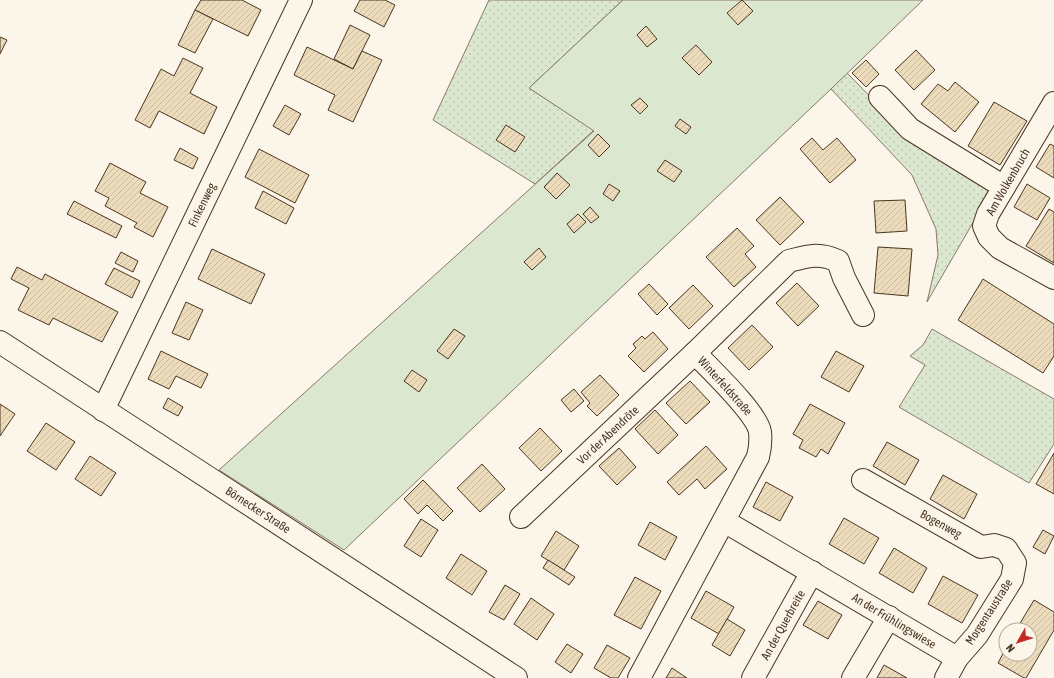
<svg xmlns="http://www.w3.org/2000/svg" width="1054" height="678" viewBox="0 0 1054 678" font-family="'Asap Condensed',sans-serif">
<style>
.grass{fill:url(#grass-dots);stroke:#887966}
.garden{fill:#dce7d0;stroke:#887966}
.building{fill:url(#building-hatch);stroke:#4a3520}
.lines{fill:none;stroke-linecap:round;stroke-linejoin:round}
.minor-casing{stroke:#4a3520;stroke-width:24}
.minor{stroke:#fbf6e9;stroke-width:22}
.labels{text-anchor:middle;stroke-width:3;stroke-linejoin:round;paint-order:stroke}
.street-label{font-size:12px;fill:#4a3520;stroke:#fbf6e9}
</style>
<defs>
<pattern id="grass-dots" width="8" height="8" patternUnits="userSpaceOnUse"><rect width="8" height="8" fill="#dce7d0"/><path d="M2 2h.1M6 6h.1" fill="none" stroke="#bec7b2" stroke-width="1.8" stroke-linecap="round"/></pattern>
<pattern id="building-hatch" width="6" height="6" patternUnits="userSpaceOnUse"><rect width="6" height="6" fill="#ecdcbc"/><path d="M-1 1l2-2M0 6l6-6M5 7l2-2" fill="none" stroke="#ccbda1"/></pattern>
</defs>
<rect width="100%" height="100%" fill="#fbf6e9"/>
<g class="grass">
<polygon points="489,0 623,0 529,88 594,130 535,184 433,120"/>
<polygon points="847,73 900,127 993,188 927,302 938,255 936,229 912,175 831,89"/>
<polygon points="932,329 1054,399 1054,444 1029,483 899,407 925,365 910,356 923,345"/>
</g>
<polygon class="garden" points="623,0 923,0 831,89 344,550 219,470 594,131 529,88"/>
<g class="building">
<polygon points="201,0 242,0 261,10 248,36 195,10"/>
<polygon points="360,0 385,0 395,5 384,27 354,11"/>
<polygon points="742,0 753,11 738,25 727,13"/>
<polygon points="195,10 213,19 195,53 178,45"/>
<polygon points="350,25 370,35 353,69 334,59"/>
<polygon points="646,26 657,39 647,47 637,35"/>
<polygon points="0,37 7,40 0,54"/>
<polygon points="696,45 712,62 699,75 682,58"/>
<polygon points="307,47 353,69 362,51 382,60 353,122 328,110 335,95 294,75"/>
<polygon points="916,50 935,70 914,90 895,70"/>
<polygon points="183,58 203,68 190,93 217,107 204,134 159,111 150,128 135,120 161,69 174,76"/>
<polygon points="866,60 879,74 866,87 852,73"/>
<polygon points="955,82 979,102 955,132 921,104 938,84 948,91"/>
<polygon points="640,98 648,106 640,114 631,105"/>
<polygon points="994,102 1027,121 1000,165 968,146"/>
<polygon points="285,105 301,114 289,135 273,126"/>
<polygon points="680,119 691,127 686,134 675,126"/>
<polygon points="506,125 525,137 515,152 496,140"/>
<polygon points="598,134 610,146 599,157 588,145"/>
<polygon points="812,138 823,150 837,138 856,160 830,183 800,149"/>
<polygon points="1050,144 1054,146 1054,178 1036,167"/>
<polygon points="180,148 198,158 193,169 174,160"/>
<polygon points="259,149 309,175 295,203 245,177"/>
<polygon points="665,160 682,171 674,182 657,171"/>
<polygon points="110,163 146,182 140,193 168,207 153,237 134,227 137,223 105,206 109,198 95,191"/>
<polygon points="557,173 570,185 556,199 544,187"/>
<polygon points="609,184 620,191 613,201 603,194"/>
<polygon points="1027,184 1050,198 1037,220 1014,207"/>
<polygon points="263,191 294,208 286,224 255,208"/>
<polygon points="780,197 804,222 780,245 756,220"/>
<polygon points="905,200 907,231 876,233 874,201"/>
<polygon points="74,201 122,226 116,238 67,214"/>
<polygon points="590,207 599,217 591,223 583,214"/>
<polygon points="1049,209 1054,212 1054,263 1026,246"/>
<polygon points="578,214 586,222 574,233 567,224"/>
<polygon points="737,228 754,246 745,254 756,267 734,287 706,257"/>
<polygon points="878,247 912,249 908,296 874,293"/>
<polygon points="539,248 546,257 532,270 524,262"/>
<polygon points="212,249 265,274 251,304 198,279"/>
<polygon points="121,252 138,261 133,272 115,263"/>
<polygon points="17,267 42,280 45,274 118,312 102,342 53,318 49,325 18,310 29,288 11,279"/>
<polygon points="114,268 140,281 132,298 105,284"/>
<polygon points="983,279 1054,324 1054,356 1043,373 958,320"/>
<polygon points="797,283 819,306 798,326 776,303"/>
<polygon points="649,284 668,304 657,315 638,294"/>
<polygon points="693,285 713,306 689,329 669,308"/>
<polygon points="186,302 203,310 189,340 172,333"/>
<polygon points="752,325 773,347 749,370 728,348"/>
<polygon points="454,329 465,336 448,359 437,351"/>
<polygon points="653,332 668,349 644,372 628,356 636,348 633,344 642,336 645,339"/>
<polygon points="161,351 208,374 201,388 176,376 169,389 148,379"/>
<polygon points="836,351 864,366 849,392 821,377"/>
<polygon points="412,370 427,380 419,392 404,381"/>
<polygon points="600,375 619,395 597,416 587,406 590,403 581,392"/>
<polygon points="690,381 710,402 686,424 666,403"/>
<polygon points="574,389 584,401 571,412 561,400"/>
<polygon points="168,398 183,407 178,416 163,408"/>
<polygon points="0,404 15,414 0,436"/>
<polygon points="810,404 845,423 828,454 821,449 816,457 799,448 803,440 793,434"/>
<polygon points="655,410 678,435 658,454 635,429"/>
<polygon points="46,423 75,442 56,470 27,451"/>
<polygon points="540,428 562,451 541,471 519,448"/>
<polygon points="887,442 919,460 905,485 873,466"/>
<polygon points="706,446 727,469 705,489 697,479 679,495 667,482"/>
<polygon points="619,448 636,467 617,485 599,466"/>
<polygon points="1054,453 1054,494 1036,484"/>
<polygon points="90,456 116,473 101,496 75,479"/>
<polygon points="482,464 505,489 480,512 457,488"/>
<polygon points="943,475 977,494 964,519 930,499"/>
<polygon points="423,480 453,511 443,521 427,505 418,514 404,499"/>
<polygon points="766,482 793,497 780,521 753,507"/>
<polygon points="844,518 879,538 864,564 829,544"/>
<polygon points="421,519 438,530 421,557 404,546"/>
<polygon points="650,522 677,537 665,560 638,545"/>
<polygon points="1043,530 1054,536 1045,554 1033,547"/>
<polygon points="556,531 579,546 564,570 541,556"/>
<polygon points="894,548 927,568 913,593 879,573"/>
<polygon points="461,554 487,571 472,595 446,578"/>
<polygon points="548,560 575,577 569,585 543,568"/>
<polygon points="943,576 978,595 962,623 928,604"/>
<polygon points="635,577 661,591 641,629 614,615"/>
<polygon points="505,585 520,594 504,620 489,612"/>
<polygon points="706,591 734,607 719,634 691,618"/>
<polygon points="531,598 554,614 537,640 514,624"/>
<polygon points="1034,600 1054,612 1054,630 1026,678 1024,678 998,663 1006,648 1006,654 1030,654 1030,630 1016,630"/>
<polygon points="818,601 842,615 828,639 803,625"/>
<polygon points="727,619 745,630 730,656 712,645"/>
<polygon points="567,644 583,654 571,673 555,662"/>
<polygon points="607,645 630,658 618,678 611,678 594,668"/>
<polygon points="884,665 907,678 877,678"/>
<polygon points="672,668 687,678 666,678"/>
</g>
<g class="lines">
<g class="minor-casing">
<g id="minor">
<polyline points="880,97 910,129 1004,187"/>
<polyline points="1054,103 988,214 984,226 989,237 1000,248 1054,278"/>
<polyline points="0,342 516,678"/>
<polyline points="103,410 301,0"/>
<polyline points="863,480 981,547 994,545 1006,549 1015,563 1012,579 977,635 957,658"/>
<polyline points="521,517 695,353"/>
<polyline points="724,521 957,658 946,678"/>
<path d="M639 678 758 457C760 449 761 441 760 432 757 413 710 369 695 353L789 261C808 256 819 252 838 261L844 278 863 315"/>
<polyline points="753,678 812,572"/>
<polyline points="853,678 889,617"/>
</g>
</g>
<use href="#minor" class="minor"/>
</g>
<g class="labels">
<g class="street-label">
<text transform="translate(1008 182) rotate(-60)" y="4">Am Wolkenbruch</text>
<text transform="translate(202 205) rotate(-64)" y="4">Finkenweg</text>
<text transform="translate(725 386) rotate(48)" y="4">Winterfeldstraße</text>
<text transform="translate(608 435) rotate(-43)" y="4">Vor der Abendröte</text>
<text transform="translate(258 510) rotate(33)" y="4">Börnecker Straße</text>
<text transform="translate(941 524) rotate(29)" y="4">Bogenweg</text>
<text transform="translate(989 612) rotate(-57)" y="4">Morgentaustraße</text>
<text transform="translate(894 621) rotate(31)" y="4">An der Frühlingswiese</text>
<text transform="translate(783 625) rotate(-61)" y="4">An der Querbreite</text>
</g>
</g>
<g transform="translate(1018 642) rotate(231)"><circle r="19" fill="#fbf6e9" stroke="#b4a999"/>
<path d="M0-3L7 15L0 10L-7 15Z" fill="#c62828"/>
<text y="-6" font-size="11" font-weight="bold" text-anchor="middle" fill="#4a3520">N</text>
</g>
</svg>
